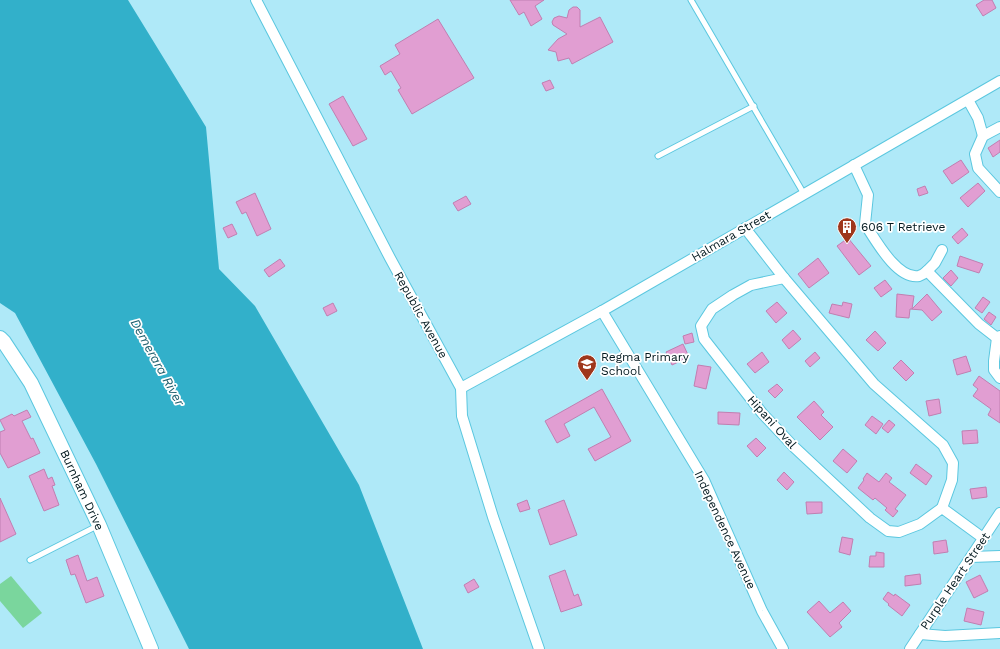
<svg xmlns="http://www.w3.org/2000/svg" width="1000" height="649" viewBox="0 0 1000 649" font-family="'Work Sans',sans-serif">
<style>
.green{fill:#7ad69d}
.water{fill:#32b0ca}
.building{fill:#e19ed2;stroke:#c07fb1}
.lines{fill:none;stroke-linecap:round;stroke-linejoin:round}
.lane-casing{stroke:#5bc7df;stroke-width:7}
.street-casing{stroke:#5bc7df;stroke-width:12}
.secondary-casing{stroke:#5bc7df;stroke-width:16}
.lane{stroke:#fff;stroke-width:5}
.street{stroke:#fff;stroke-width:10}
.secondary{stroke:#fff;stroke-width:14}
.labels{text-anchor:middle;stroke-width:3.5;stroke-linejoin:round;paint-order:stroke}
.poi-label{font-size:12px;fill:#02181e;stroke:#fff;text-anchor:start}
.street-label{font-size:12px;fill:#02181e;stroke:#fff}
.water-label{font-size:13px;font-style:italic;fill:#1f606e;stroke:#fff}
</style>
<rect width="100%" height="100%" fill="#afe9f8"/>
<polygon class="green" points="11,576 42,613 23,628 0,601 0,584"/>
<polygon class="water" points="0,0 128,0 206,127 219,269 255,306 359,485 423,649 189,649 96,464 15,313 0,303"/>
<g class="building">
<polygon points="510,0 544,0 535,6 542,19 531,26 524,12 519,15"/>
<polygon points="984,0 992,0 996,8 983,16 976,5"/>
<polygon points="573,7 577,7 580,10 580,27 600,17 613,42 572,64 569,58 558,61 556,52 548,50 558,39 567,34 553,25 552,22 554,18 559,16 567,18 569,10"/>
<polygon points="438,19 474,78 412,114 398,90 401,88 391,71 385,75 380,66 400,54 395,45"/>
<polygon points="550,80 554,88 546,91 542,83"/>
<polygon points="343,96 367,139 353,146 329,104"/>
<polygon points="1000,140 1000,152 993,157 988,148"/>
<polygon points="961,160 969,172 952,184 943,171"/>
<polygon points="978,183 985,191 968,207 960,198"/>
<polygon points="925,186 928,193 919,196 917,189"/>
<polygon points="255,193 271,229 257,236 246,212 242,214 236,202"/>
<polygon points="466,196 471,204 458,211 453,203"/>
<polygon points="232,224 237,234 228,238 223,228"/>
<polygon points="962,228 968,235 958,244 952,237"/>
<polygon points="848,238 871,266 859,275 837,246"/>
<polygon points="960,256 983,264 979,273 957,266"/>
<polygon points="818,258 829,273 809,288 798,274"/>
<polygon points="280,259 285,266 269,277 264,270"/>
<polygon points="951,270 958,278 951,286 943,278"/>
<polygon points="885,280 892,289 881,297 874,288"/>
<polygon points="897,294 914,296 912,309 927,294 942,312 932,321 922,310 910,309 909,318 896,317"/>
<polygon points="983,297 990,302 982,313 975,308"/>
<polygon points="777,302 787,313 776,323 766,311"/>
<polygon points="843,302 852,304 849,318 829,313 832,304 842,306"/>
<polygon points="333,303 337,311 327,316 323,308"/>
<polygon points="989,312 996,317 991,325 984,319"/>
<polygon points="793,330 801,339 789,349 782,340"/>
<polygon points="875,331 886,343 878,351 866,340"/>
<polygon points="692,333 694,342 685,344 683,336"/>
<polygon points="683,344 689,357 672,365 666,352"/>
<polygon points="762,352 769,362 755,373 747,364"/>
<polygon points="815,352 820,358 810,367 805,361"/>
<polygon points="966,356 971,371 957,375 953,360"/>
<polygon points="901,360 914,373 906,381 893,368"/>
<polygon points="698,365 711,367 706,389 694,386"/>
<polygon points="979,376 1000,391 1000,423 988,415 991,409 973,396 978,389 973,385"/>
<polygon points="777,384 783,390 775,398 768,391"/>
<polygon points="602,389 631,441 595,461 588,449 611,437 594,407 564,424 570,436 557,443 545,421"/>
<polygon points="939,399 941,413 929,416 926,401"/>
<polygon points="814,401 824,412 821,415 833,427 820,440 797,417"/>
<polygon points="27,410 31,417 22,421 31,439 33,438 40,453 8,468 0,453 0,432 5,430 0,420 12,414 14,416"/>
<polygon points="718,412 740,413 739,425 718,424"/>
<polygon points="872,416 883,424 876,434 865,425"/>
<polygon points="889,420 895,425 888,433 882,428"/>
<polygon points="977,430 978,443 963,444 962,431"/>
<polygon points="756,438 766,448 757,457 747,446"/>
<polygon points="843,449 857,461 847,473 833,461"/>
<polygon points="916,464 932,476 926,485 910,473"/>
<polygon points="44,469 48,479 52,477 55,485 52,486 59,505 44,511 29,476"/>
<polygon points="784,472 794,482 787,490 777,480"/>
<polygon points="867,473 879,482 886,473 892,478 889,482 906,495 895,509 898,511 893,517 885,510 887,508 875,498 873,500 858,488 864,480 863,479"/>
<polygon points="986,487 987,497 972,499 970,489"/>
<polygon points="0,498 16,534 0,542"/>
<polygon points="527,500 530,509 520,512 517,504"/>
<polygon points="564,500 577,535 550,545 538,510"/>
<polygon points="806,502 822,502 822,513 807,514"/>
<polygon points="842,537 853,539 850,555 839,552"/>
<polygon points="946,540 948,552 934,554 933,542"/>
<polygon points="876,552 884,553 884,567 869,567 870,556 876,556"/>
<polygon points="78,555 87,581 97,577 104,596 86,603 75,574 71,575 66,560"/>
<polygon points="565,570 574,596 578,594 582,605 561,612 549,576"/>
<polygon points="920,574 921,584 905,586 905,576"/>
<polygon points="980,575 988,591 974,598 966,582"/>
<polygon points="474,579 479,587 468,593 464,585"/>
<polygon points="888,592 894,596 895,594 910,605 902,616 888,605 889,604 883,599"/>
<polygon points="819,601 830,613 843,602 851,611 839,623 842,627 830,637 807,612"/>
<polygon points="967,608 984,612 981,625 964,621"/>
</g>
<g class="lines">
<g class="lane-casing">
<g id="lane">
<polyline points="691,0 804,194"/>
<polyline points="658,156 754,106"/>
<polyline points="30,560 99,525"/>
</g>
</g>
<g class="street-casing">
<g id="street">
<polyline points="256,0 390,258 461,388 462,416 493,517 539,649"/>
<polyline points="968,100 978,118 983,136"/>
<polyline points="1000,127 983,136 975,154 978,168 1000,192"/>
<path d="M854 165 868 195 865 224C875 239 897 280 919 276 922 275 925 273 927 271L979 324 997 338 1000 336"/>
<polyline points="745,228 784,278 874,384 943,445 953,463 952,480 942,508"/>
<polyline points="927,271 935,263 942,250"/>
<polyline points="784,278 751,285 733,295 712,309 701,326 704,339 762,413 793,446 870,518 888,531 899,532 920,524 942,508 983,538"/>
<polyline points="602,311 704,480 762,611 783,649"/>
<polyline points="997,338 994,361 994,370 1000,378"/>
<polyline points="461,388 602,311 1000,81"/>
<polyline points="971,557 1000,556"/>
<polyline points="920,634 945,636 1000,633"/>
<polyline points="910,649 1000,513"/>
</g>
</g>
<g class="secondary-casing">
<polyline id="secondary" points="0,338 4,342 31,383 99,525 151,649"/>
</g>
<use href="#lane" class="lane"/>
<use href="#street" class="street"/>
<use href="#secondary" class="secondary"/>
</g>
<defs>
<g id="building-pin" transform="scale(1)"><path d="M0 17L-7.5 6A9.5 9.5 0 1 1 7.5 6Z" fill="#9f371c" stroke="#fff"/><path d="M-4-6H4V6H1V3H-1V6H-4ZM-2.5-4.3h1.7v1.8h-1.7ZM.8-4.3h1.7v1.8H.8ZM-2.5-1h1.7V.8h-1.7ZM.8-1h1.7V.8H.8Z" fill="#fff"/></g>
<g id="school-pin" transform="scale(1)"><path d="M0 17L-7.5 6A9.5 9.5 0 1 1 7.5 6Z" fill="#9f371c" stroke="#fff"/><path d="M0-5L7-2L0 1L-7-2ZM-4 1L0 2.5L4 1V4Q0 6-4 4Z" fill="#fff"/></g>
</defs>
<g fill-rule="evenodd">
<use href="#building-pin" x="847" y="227"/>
<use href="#school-pin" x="587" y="364"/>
</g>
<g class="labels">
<g class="poi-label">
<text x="861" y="231">606 T Retrieve</text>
<text x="601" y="361">Regma Primary<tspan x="601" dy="14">School</tspan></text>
</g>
<g class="street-label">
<text transform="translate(731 236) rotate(-30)" y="4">Halmara Street</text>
<text transform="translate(421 315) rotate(61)" y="4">Republic Avenue</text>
<text transform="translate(772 422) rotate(48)" y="4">Hipani Oval</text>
<text transform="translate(82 490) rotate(65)" y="4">Burnham Drive</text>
<text transform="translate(725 530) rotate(65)" y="4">Independence Avenue</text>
<text transform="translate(955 581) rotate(-56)" y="4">Purple Heart Street</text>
</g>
<g class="water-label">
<text transform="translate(158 362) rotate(61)" y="5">Demerara River</text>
</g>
</g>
</svg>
